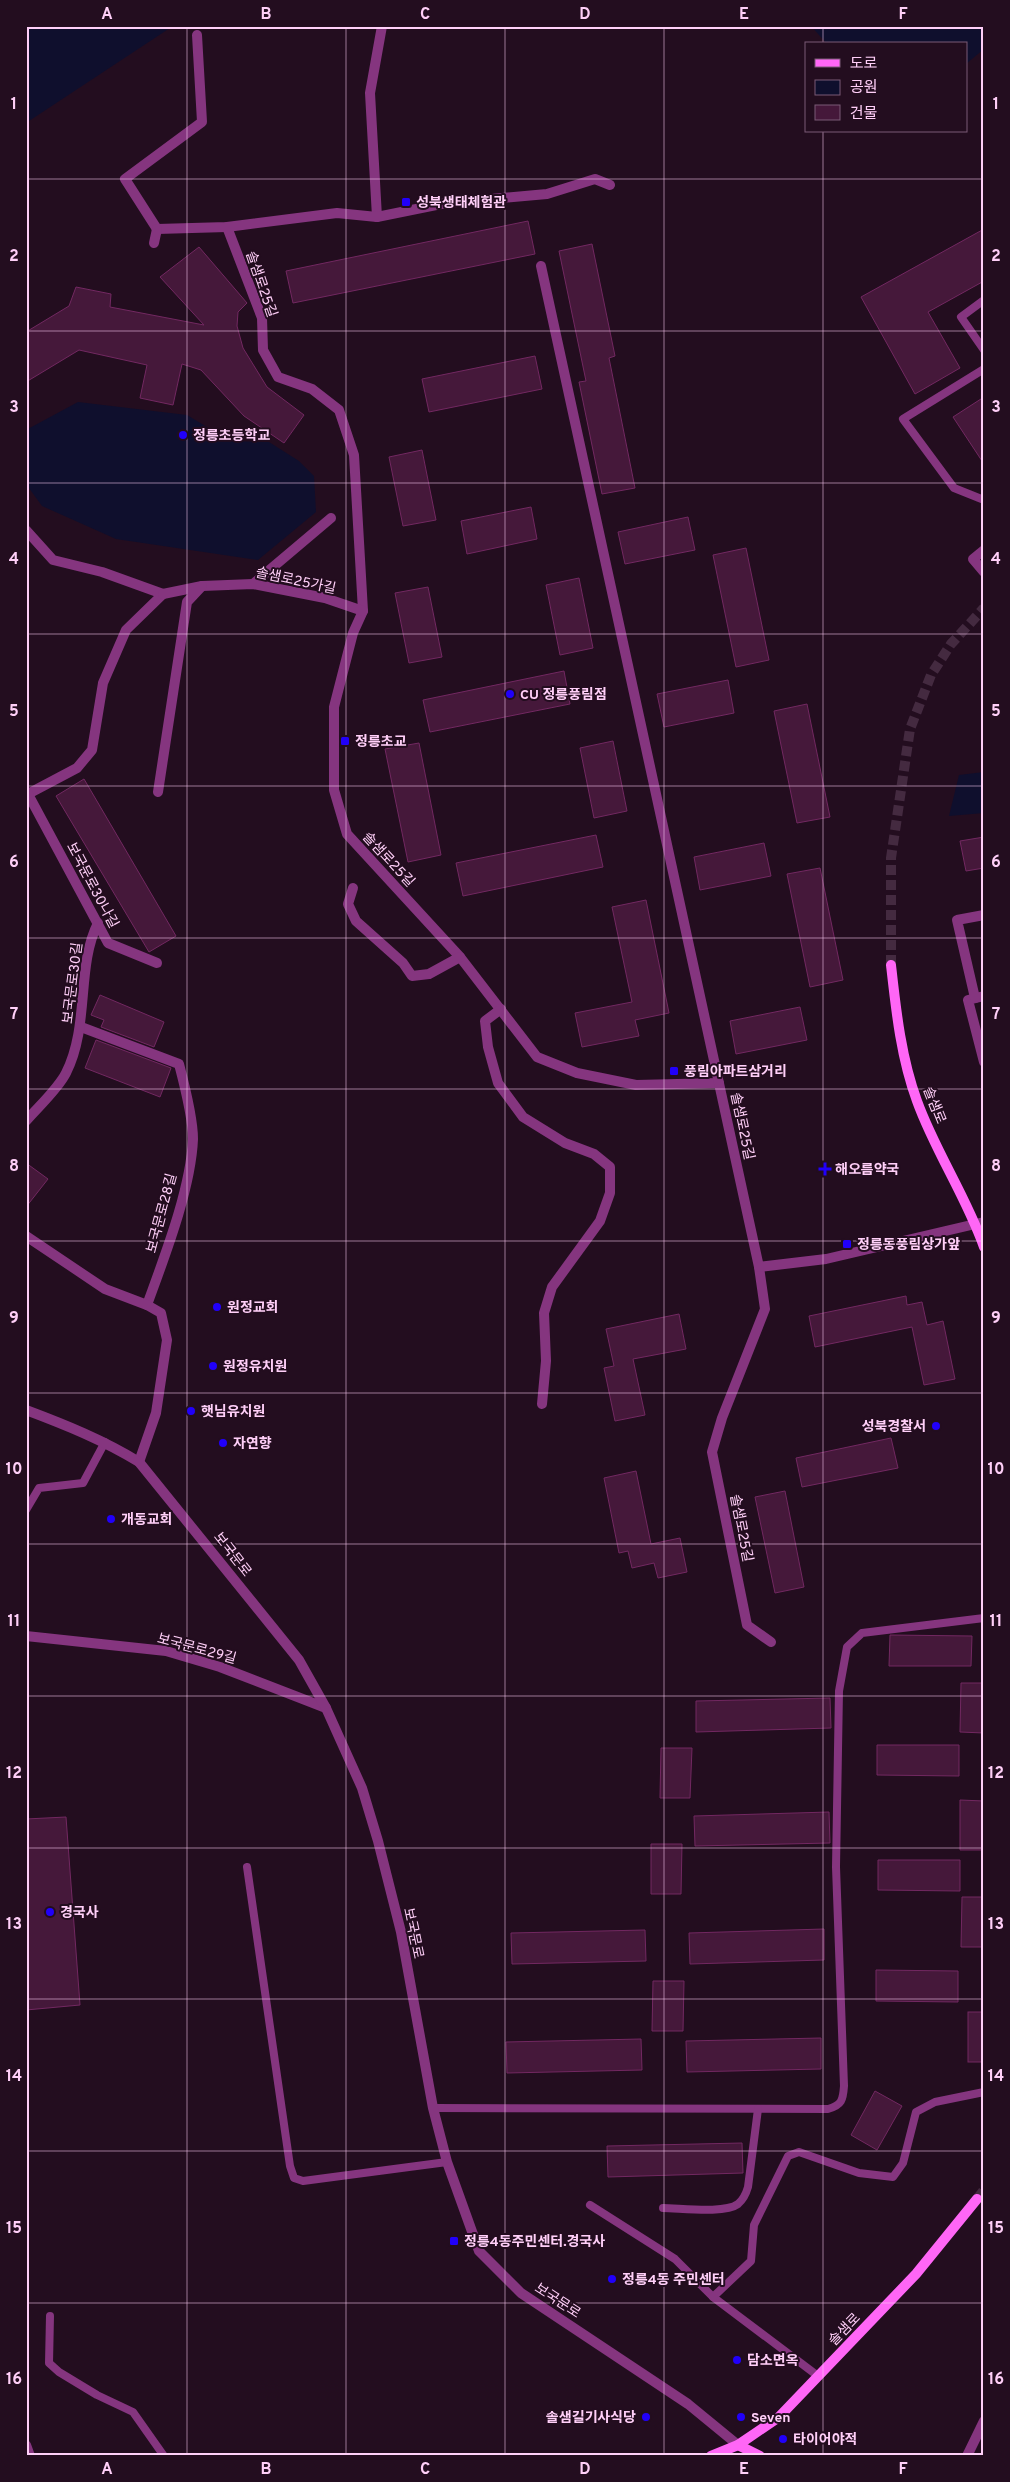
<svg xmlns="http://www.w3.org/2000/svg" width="1010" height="2482" viewBox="0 0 1010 2482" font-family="Overpass,'Noto Sans KR',sans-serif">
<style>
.green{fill:#0f0f2d}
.building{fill:#45183a;stroke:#722861}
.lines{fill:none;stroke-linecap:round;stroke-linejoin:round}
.secondary-tunnel{stroke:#442a40;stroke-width:10;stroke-dasharray:10 5;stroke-linecap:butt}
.service{stroke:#85357f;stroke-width:8}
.minor{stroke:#85357f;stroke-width:10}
.tertiary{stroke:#85357f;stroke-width:10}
.secondary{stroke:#ff66f6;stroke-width:10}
.grid{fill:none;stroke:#ffcff8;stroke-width:1;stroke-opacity:0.55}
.poi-dot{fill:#2100fa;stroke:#230d1f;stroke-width:2}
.labels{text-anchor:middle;stroke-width:4;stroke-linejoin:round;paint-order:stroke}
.poi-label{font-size:14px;font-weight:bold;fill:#ffcff8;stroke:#230d1f;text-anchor:start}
.street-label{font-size:14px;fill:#ffcff8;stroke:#230d1f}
.neatline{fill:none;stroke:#ffcff8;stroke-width:2}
.grid-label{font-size:16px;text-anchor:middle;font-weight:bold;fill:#ffcff8}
</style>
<rect width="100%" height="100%" fill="#230d1f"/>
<g class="green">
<polygon points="26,26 173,26 26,123"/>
<polygon points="811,26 984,26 984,49 966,64 966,44 827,44"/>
<polygon points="78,402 187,415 230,441 269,442 299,461 314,476 316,512 258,560 116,539 42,506 26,484 26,430"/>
<polygon points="984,772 984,813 949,816 959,775"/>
</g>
<g class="building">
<polygon points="528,221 535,254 293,303 286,271"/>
<polygon points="984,229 984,281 928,312 960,368 915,394 861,297"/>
<polygon points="592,244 615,356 609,358 635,488 602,494 579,382 586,381 559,251"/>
<polygon points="199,247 247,303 238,312 237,326 243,348 267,387 304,415 284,443 244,416 201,370 182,364 173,405 140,398 147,365 79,350 26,382 26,332 69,306 76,287 111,294 110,307 204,325 160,277"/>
<polygon points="535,356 542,389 429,412 422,379"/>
<polygon points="984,397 984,464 953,417"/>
<polygon points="422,450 436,520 403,526 389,457"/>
<polygon points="531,507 537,539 467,554 461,521"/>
<polygon points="688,517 695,550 625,564 618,532"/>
<polygon points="746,548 769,660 736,667 713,555"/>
<polygon points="579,578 593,648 560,655 546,585"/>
<polygon points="428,587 442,657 409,663 395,593"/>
<polygon points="564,671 570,704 430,732 423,700"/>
<polygon points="728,680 734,713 664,727 657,694"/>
<polygon points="807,704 830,817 797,823 774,711"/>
<polygon points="613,741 627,811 594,818 580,748"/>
<polygon points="419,743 441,855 408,862 385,749"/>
<polygon points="84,779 176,936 149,952 56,796"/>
<polygon points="596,835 603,867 463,896 456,863"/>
<polygon points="984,837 984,868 966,871 960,841"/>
<polygon points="764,843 771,876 700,890 694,857"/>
<polygon points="820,868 843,980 810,987 787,874"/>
<polygon points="646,900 669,1013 635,1020 639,1036 582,1047 575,1013 632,1002 612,907"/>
<polygon points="100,995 164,1022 154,1047 101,1027 104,1020 91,1015"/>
<polygon points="800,1007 807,1040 736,1054 730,1021"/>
<polygon points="96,1040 171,1068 160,1097 85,1068"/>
<polygon points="26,1163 48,1179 26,1207"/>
<polygon points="906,1296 907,1305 922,1302 927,1325 943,1321 955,1379 924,1385 912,1327 815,1347 809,1316"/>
<polygon points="679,1314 686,1349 633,1359 645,1415 615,1421 604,1368 614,1366 606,1329"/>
<polygon points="891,1438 898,1468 802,1487 796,1458"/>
<polygon points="636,1471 651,1544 680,1538 687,1572 658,1578 654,1563 632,1568 628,1551 619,1553 604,1478"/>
<polygon points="785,1491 804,1587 775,1593 755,1497"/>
<polygon points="890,1635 972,1636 971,1666 889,1666"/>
<polygon points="961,1683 984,1683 984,1733 960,1732"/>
<polygon points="830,1698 831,1728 696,1732 696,1701"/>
<polygon points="877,1745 959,1745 959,1776 877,1775"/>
<polygon points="661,1748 692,1748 690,1798 660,1798"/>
<polygon points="960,1800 984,1801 984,1850 960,1850"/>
<polygon points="829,1812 830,1843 695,1846 694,1816"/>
<polygon points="66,1817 80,2005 26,2010 26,1819"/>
<polygon points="651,1844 682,1844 681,1894 651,1894"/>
<polygon points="878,1860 960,1860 960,1891 878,1890"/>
<polygon points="962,1897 984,1897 984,1947 961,1947"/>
<polygon points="824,1929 824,1960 690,1964 689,1933"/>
<polygon points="645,1930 646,1961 512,1964 511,1933"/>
<polygon points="876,1970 958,1971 958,2002 876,2001"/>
<polygon points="653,1981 684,1981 683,2031 652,2031"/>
<rect x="968" y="2012" width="16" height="50"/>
<polygon points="821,2038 821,2069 687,2072 686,2041"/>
<polygon points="641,2039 642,2070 507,2073 506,2042"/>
<polygon points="875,2091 902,2106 877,2150 851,2135"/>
<polygon points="742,2143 743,2173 608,2177 607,2146"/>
</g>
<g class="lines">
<g class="secondary-tunnel">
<polyline points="891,965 891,858 910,729 931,675 951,644 984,608"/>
<polyline points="977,2199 984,2190"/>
</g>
<g class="service">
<polyline points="984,300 961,317 984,350"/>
<polyline points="984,369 903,419 954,488 984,500"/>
<polyline points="26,1510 39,1488 83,1483 105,1442"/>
<polyline points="247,1867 290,2166 294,2178 303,2181 447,2162"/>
<path d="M433 2108 828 2109C842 2105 843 2100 844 2086L836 1867 839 1691 847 1647 862 1633 984 1618"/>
<polyline points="590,2205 675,2259 713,2297 818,2376"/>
<path d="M663 2208C680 2208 725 2214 738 2204 744 2199 746 2194 748 2187L758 2109"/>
<polyline points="713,2297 751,2261 754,2225 788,2156 799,2152 859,2173 893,2177 903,2163 916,2112 935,2102 984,2092"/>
<polyline points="50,2316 49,2363 59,2372 97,2395 133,2412 164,2456"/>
</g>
<g class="minor">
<polyline points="377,217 370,93 382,26"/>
<polyline points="227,227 262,318 263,350 278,377 312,389 339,410 354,455 363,611 353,633 334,707 334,790 347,834 460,957 537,1057 577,1073 636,1085 719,1083"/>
<polyline points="157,229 227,227 337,213 377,217 446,203 547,194 595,179 610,185"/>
<polyline points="157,229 125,179 202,122 197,35"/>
<polyline points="154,243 157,229"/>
<polyline points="541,266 759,1267 765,1309 722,1418 712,1452 747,1625 771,1642"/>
<polyline points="26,530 53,560 102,572 163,594 126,630 103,683 92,750 77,768 26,795"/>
<polyline points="984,550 973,559 984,572"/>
<polyline points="253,584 331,518"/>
<polyline points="163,594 202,586 253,584 325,598 363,611"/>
<polyline points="158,792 187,602 202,586"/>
<polyline points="28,794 108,943 157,963"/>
<polyline points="353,888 348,904 356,921 403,963 412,976 429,974 460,957"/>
<polyline points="984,996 968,1000 984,1062"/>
<polyline points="975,998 957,920 984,915"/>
<polyline points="501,1009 485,1021 488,1047 498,1083 523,1117 565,1143 594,1154 610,1167 610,1193 600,1221 552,1287 544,1313 546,1361 542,1404"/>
<path d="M81 1027 179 1064C184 1083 193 1120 193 1139 191 1189 164 1258 147 1305"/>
<path d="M26 1121C38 1107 58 1089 66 1073 90 1026 76 966 98 923"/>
<polyline points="26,1236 105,1289 147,1305 161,1313 167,1340 156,1413 139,1462"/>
<polyline points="759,1267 826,1259 984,1222"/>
<polyline points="26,1636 166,1651 220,1667 326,1708"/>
<polyline points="26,2445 30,2456"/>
<polyline points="967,2456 984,2421"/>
</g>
<path class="tertiary" d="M26 1410C66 1425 103 1440 139 1462L299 1660 326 1708 362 1788 378 1841 401 1932 433 2108 447 2162 479 2251 521 2293 688 2404 738 2445"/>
<g class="secondary">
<path d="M891 965C896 1010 901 1058 917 1101 935 1151 966 1196 984 1247"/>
<polyline points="738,2445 760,2456"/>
<polyline points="711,2456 738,2445 779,2417 916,2274 977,2199"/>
</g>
</g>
<path class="grid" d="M187 26V2456M346 26V2456M505 26V2456M664 26V2456M823 26V44M823 131V2456M26 179H984M26 331H984M26 483H984M26 634H984M26 786H984M26 938H984M26 1089H984M26 1241H984M26 1393H984M26 1544H984M26 1696H984M26 1848H984M26 1999H984M26 2151H984M26 2303H984"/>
<g class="poi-dot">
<rect x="401" y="197" width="10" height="10" rx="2.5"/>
<circle cx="183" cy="435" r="5"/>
<circle cx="510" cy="694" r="5"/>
<rect x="340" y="736" width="10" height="10" rx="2.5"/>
<rect x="669" y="1066" width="10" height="10" rx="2.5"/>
<path d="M822.5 1161.5h5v5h5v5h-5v5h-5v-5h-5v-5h5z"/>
<rect x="842" y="1239" width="10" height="10" rx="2.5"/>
<circle cx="217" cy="1307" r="5"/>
<circle cx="213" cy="1366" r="5"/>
<circle cx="191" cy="1411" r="5"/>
<circle cx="936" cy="1426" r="5"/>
<circle cx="223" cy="1443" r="5"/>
<circle cx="111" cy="1519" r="5"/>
<circle cx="50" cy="1912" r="5"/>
<rect x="449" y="2236" width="10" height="10" rx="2.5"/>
<circle cx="612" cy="2279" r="5"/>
<circle cx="737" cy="2360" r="5"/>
<circle cx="646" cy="2417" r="5"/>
<circle cx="741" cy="2417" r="5"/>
<circle cx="783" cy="2439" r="5"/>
</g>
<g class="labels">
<g class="poi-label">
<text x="416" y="207">성북생태체험관</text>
<text x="193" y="440">정릉초등학교</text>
<text x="520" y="699">CU 정릉풍림점</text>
<text x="355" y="746">정릉초교</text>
<text x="684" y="1076">풍림아파트삼거리</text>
<text x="835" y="1174">해오름약국</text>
<text x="857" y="1249">정릉동풍림상가앞</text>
<text x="227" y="1312">원정교회</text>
<text x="223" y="1371">원정유치원</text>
<text x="201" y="1416">햇님유치원</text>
<text x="926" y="1431" text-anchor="end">성북경찰서</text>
<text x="233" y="1448">자연향</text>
<text x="121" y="1524">개동교회</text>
<text x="60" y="1917">경국사</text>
<text x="464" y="2246">정릉4동주민센터.경국사</text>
<text x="622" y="2284">정릉4동 주민센터</text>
<text x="747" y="2365">담소면옥</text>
<text x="636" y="2422" text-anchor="end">솔샘길기사식당</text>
<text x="751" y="2422">Seven</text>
<text x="793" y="2444">타이어야적</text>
</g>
<g class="street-label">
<text transform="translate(262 284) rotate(71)" y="5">솔샘로25길</text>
<text transform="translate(296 580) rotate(12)" y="5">솔샘로25가길</text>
<text transform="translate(389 859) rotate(47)" y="5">솔샘로25길</text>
<text transform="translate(93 885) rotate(62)" y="5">보국문로30나길</text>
<text transform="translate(72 983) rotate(-83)" y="5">보국문로30길</text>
<text transform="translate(935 1105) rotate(68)" y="5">솔샘로</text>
<text transform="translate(743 1126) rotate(78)" y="5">솔샘로25길</text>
<text transform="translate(161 1213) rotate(-75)" y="5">보국문로28길</text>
<text transform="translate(742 1528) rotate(79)" y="5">솔샘로25길</text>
<text transform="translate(233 1554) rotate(52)" y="5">보국문로</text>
<text transform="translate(197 1648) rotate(15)" y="5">보국문로29길</text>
<text transform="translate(414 1933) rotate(78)" y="5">보국문로</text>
<text transform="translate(558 2300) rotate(33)" y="5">보국문로</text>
<text transform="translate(844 2329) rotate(-46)" y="5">솔샘로</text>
</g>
</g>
<rect width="1010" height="2482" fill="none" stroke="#230d1f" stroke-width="55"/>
<rect x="805" y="42" width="162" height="90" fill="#230d1f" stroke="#7b5b76"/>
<rect x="815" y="59" width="25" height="8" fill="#ff66f6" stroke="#7b5b76"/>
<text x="850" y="68" font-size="15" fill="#ffcff8">도로</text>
<rect x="815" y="80" width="25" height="15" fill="#0f0f2d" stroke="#7b5b76"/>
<text x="850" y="92" font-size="15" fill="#ffcff8">공원</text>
<rect x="815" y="105" width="25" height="15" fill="#45183a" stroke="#7b5b76"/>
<text x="850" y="118" font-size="15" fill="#ffcff8">건물</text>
<rect x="28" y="28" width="954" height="2426" class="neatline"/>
<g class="grid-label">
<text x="107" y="19">A</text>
<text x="266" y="19">B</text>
<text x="425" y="19">C</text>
<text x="585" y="19">D</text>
<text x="744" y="19">E</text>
<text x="903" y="19">F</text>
<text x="14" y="109">1</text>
<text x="996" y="109">1</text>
<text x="14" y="261">2</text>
<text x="996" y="261">2</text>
<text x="14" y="412">3</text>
<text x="996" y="412">3</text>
<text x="14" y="564">4</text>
<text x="996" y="564">4</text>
<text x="14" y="716">5</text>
<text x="996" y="716">5</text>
<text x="14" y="867">6</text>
<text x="996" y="867">6</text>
<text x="14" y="1019">7</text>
<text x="996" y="1019">7</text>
<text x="14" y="1171">8</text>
<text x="996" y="1171">8</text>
<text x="14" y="1323">9</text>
<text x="996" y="1323">9</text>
<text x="14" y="1474">10</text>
<text x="996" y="1474">10</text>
<text x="14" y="1626">11</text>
<text x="996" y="1626">11</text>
<text x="14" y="1778">12</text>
<text x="996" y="1778">12</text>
<text x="14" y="1929">13</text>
<text x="996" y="1929">13</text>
<text x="14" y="2081">14</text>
<text x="996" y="2081">14</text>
<text x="14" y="2233">15</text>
<text x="996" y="2233">15</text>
<text x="14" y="2384">16</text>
<text x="996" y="2384">16</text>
<text x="107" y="2474">A</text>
<text x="266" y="2474">B</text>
<text x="425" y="2474">C</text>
<text x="585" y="2474">D</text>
<text x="744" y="2474">E</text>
<text x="903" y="2474">F</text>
</g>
</svg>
